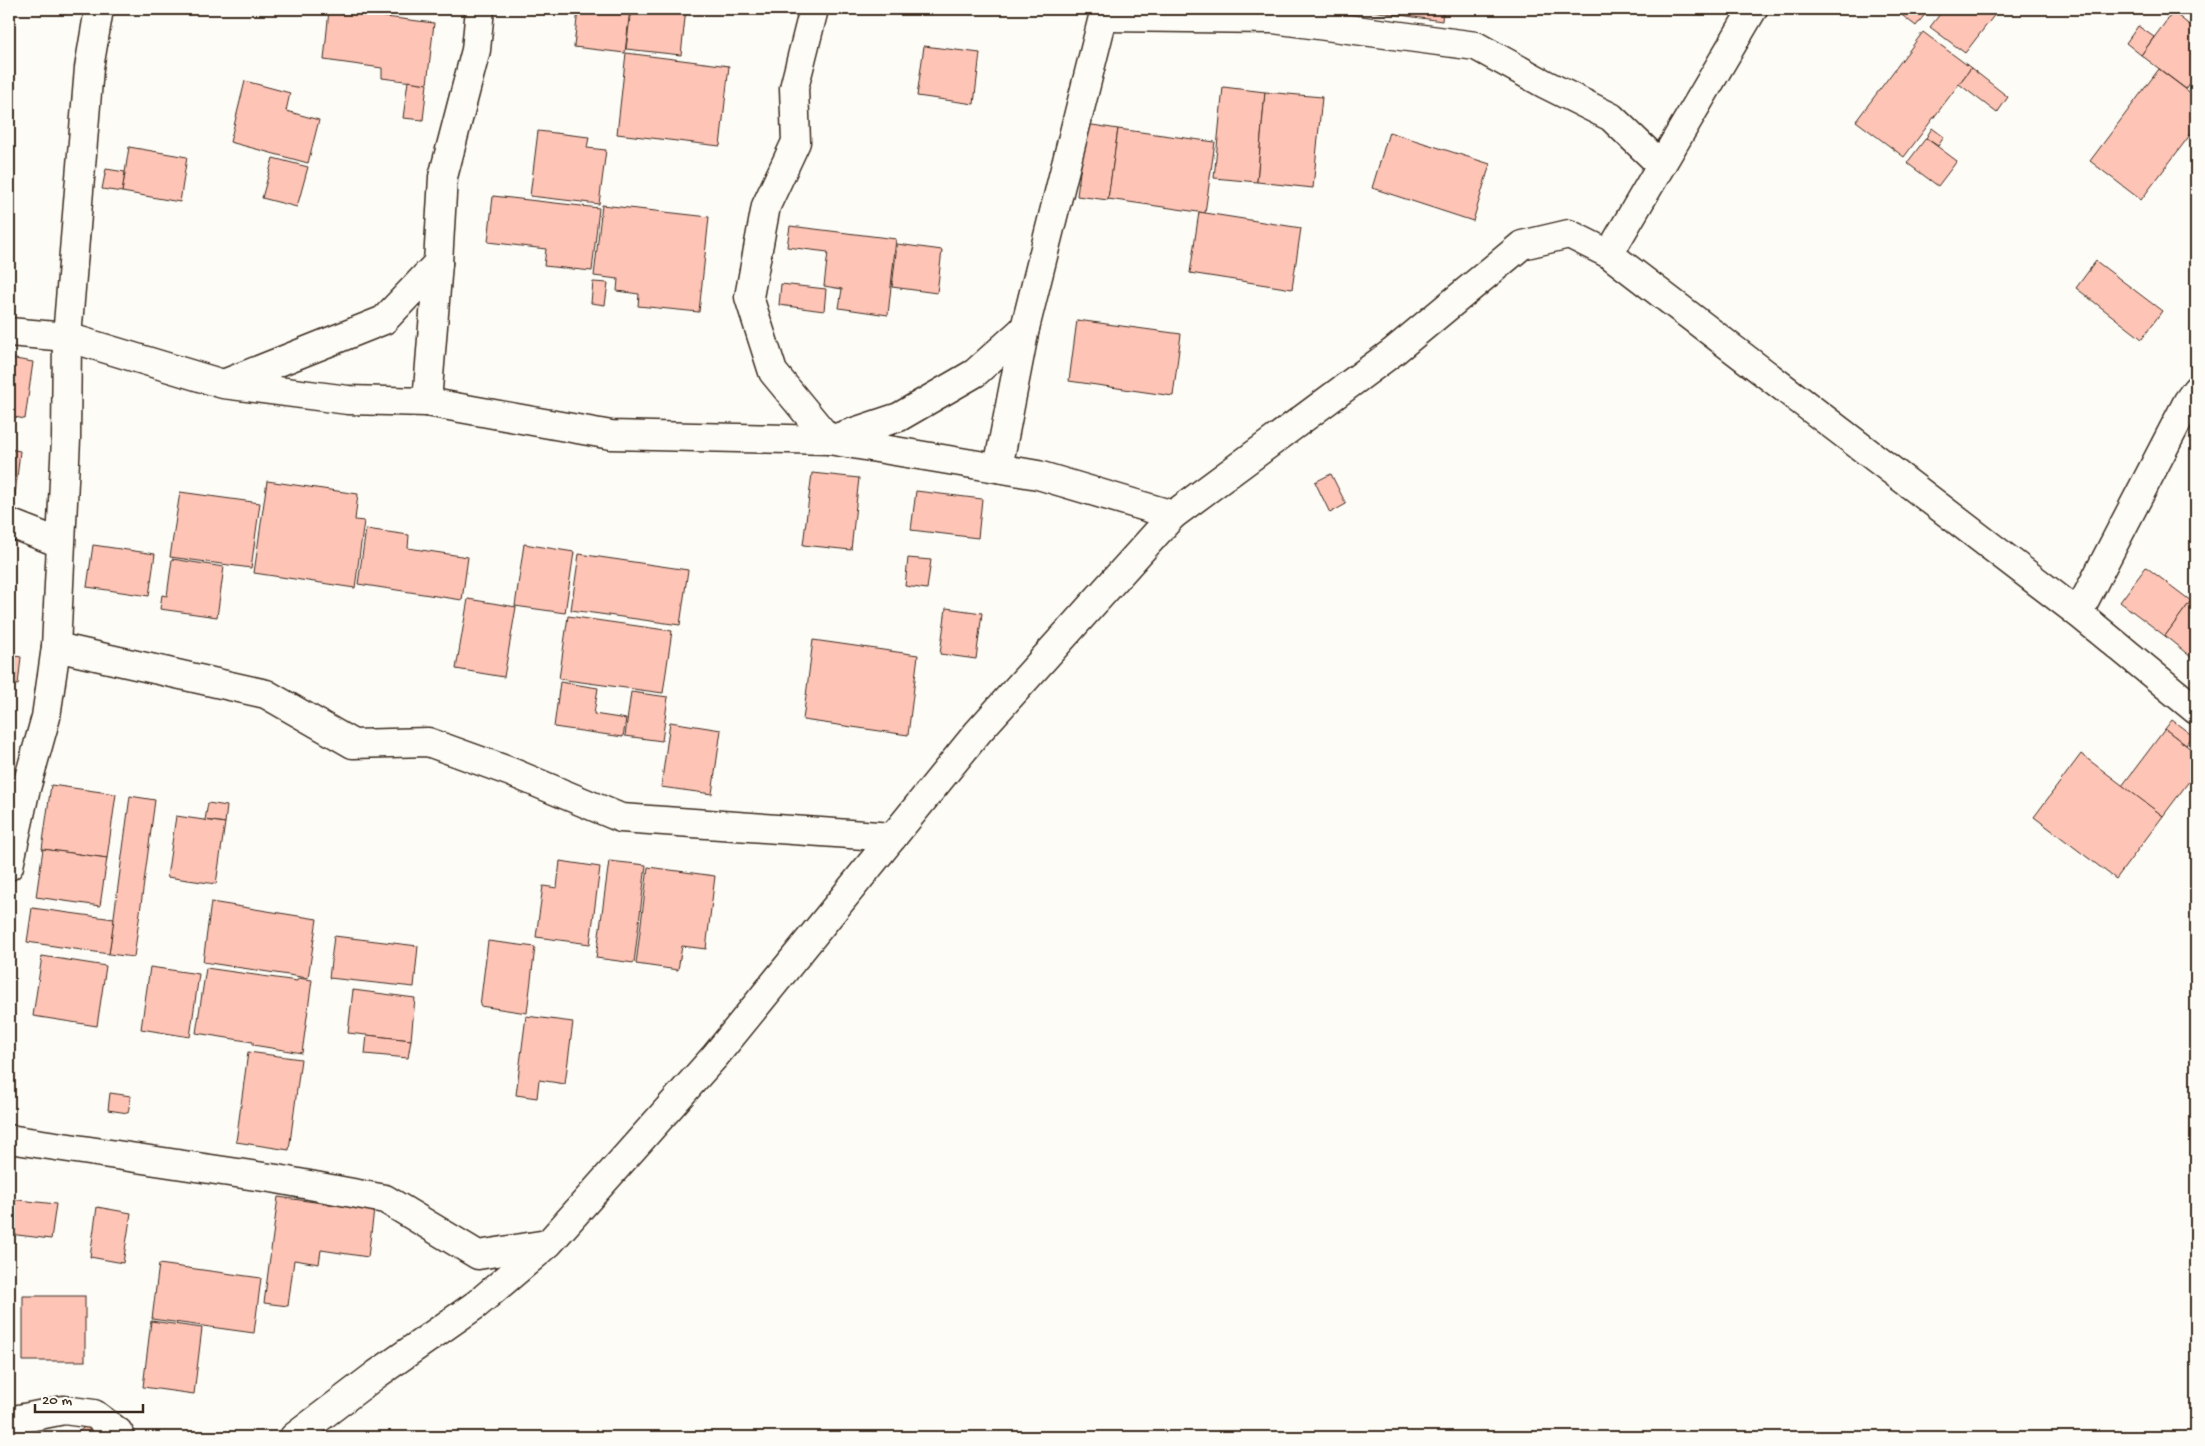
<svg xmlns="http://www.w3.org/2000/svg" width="2205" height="1446" viewBox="0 0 2205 1446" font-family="'Gochi Hand',sans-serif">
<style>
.building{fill:#fec4b6;stroke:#3b2a1e}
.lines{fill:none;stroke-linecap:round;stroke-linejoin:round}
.minor-casing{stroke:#3b2a1e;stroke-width:31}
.minor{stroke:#fdfcf7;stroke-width:28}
</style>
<rect width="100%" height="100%" fill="#fdfcf7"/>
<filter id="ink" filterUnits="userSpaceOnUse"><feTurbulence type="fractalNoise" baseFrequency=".02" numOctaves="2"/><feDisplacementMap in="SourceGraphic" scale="10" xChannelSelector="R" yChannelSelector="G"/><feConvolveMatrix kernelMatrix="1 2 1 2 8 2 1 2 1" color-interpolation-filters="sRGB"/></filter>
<g filter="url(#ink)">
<g class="building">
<polygon points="291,9 328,9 327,13"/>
<polygon points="578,9 630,9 625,53 574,47"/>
<polygon points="631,9 686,9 681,55 626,49"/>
<polygon points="1358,9 1443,9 1442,21"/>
<polygon points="1894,9 1929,9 1916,26"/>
<polygon points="1944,9 1999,9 1965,53 1930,27"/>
<polygon points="329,10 434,23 427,84 382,78 382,68 324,60"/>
<polygon points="2173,12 2196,30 2196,75 2186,89 2141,55"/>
<polygon points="2138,26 2154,37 2141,55 2126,43"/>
<polygon points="1923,32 1971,68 1904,157 1856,121"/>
<polygon points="924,46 980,53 974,104 917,96"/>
<polygon points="626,53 729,66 720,146 617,134"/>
<polygon points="1971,68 2008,97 1997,113 1959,84"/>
<polygon points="2159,69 2196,97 2196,127 2141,200 2090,161"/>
<polygon points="245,81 290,93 286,111 319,120 308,163 230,142"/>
<polygon points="408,81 427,84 423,120 403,118"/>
<polygon points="1223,87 1265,92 1257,182 1214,178"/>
<polygon points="1265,92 1322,97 1313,188 1257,182"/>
<polygon points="1086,124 1118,129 1108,200 1077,196"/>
<polygon points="1932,128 1944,137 1938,146 1926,138"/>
<polygon points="1118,129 1215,142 1205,213 1108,199"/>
<polygon points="538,131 589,137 587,148 606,150 599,204 530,196"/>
<polygon points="1389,132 1490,164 1473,221 1372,188"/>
<polygon points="1926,138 1957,161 1938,186 1907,163"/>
<polygon points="129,147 187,157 180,202 122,192"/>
<polygon points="273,158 308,167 297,207 262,198"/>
<polygon points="106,169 125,172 122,192 102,189"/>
<polygon points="493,196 599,208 592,271 544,266 546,249 488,242"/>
<polygon points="602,205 709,217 699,312 638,306 639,294 617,291 618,279 594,276"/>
<polygon points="1199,212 1301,228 1292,289 1190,273"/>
<polygon points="790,226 896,239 888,315 839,308 842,289 824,286 828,252 787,247"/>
<polygon points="897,244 942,250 937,293 892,287"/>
<polygon points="2096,261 2162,311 2142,339 2076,288"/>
<polygon points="593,282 608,283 605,305 591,303"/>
<polygon points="781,284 826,289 824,311 779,305"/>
<polygon points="1077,320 1181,334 1173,396 1069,381"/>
<polygon points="9,358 33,362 25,419 9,416"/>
<polygon points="9,449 20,451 15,496 9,495"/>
<polygon points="812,473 859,478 851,550 803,545"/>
<polygon points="1331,474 1346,504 1330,513 1315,482"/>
<polygon points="267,481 358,494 355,520 364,521 355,588 254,573"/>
<polygon points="916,491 982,499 978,538 911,530"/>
<polygon points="180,492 260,503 251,568 170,557"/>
<polygon points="366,529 409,535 408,548 468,557 462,600 358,584"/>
<polygon points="524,544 574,552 565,613 515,606"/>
<polygon points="93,545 155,554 149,596 87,587"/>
<polygon points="579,554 688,570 680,625 571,610"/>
<polygon points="908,558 931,560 927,589 905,586"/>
<polygon points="172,559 224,567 217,617 160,609 162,595 167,596"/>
<polygon points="2146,567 2191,601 2165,636 2120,602"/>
<polygon points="2196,594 2196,661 2165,636"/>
<polygon points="468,599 516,607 504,677 456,669"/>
<polygon points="946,608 982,613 976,659 940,654"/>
<polygon points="568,616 672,631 663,693 559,679"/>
<polygon points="813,640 918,655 908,735 803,720"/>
<polygon points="9,655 21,657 18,685 9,684"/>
<polygon points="560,682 598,688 594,714 626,719 623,737 554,727"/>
<polygon points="631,692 668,697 662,741 625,736"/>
<polygon points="2172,720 2193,736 2186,745 2165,729"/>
<polygon points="670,722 721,730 712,794 661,787"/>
<polygon points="2165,729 2196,753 2196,772 2163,816 2122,786"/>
<polygon points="2081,754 2163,816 2116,879 2034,817"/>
<polygon points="51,785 116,794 107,858 42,849"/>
<polygon points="130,796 155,800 134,957 109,954"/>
<polygon points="208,803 227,806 225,823 205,820"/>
<polygon points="176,816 225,823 216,884 167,877"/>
<polygon points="43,849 107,858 100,906 36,897"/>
<polygon points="560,861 600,867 590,944 536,937 543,886 557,888"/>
<polygon points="609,861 646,865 634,963 596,958"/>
<polygon points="648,867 715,876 706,949 682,946 678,970 636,964"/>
<polygon points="211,902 317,919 308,978 203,962"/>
<polygon points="32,908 114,919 109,954 27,942"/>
<polygon points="334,936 418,946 414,987 329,978"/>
<polygon points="488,941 535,947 527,1013 480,1006"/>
<polygon points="42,956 106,966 97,1026 33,1016"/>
<polygon points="150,967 199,974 190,1037 141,1029"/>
<polygon points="206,968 297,981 298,978 312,980 302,1053 253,1045 253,1042 196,1033"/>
<polygon points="353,990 415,998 411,1040 348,1033"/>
<polygon points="526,1016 573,1022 565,1084 539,1080 537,1098 516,1095"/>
<polygon points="367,1035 411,1040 408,1058 365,1054"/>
<polygon points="248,1052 301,1059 289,1150 236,1142"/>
<polygon points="110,1093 131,1096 128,1113 108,1110"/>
<polygon points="278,1197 374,1210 368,1257 321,1250 319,1264 294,1260 288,1306 264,1303"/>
<polygon points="9,1199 56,1204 51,1239 9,1234"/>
<polygon points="97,1207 131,1213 123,1263 90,1257"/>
<polygon points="159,1264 261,1278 254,1333 152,1319"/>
<rect x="23" y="1296" width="62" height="65"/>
<polygon points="151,1321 202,1328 194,1394 143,1387"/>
<polygon points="87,1425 97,1437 72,1437"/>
</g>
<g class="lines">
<g class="minor-casing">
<g id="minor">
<polyline points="814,9 794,88 796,142 766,206 749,297 773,372 829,440"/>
<polyline points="1105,17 1273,19 1476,46 1545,84 1611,117 1661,165"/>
<polyline points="1609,254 1753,9"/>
<polyline points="9,332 67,337 223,384 348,400 427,402 611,435 829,440 1038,475 1173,515"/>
<polyline points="226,383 384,320 438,263"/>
<polyline points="427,402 438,263 443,177 476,50 480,9"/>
<polyline points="833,439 899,417 975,373 1025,328"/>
<polyline points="998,468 1025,328 1105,9"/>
<polyline points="9,523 60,543"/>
<polyline points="2078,613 2188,401 2196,390"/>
<polyline points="56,647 266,694 353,744 428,742 511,772 621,818 893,837"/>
<polyline points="9,866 25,792 46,717 56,647 66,439 67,337 89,68 99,9"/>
<polyline points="9,1139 277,1179 385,1199 478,1255 547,1244"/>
<polyline points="9,1421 64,1410 94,1414 118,1432 121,1437"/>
<polyline points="294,1437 377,1374 477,1304 549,1243 716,1055 978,732 1173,515 1393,352 1522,245 1569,234 1609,254 2078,613 2196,710"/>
</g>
</g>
<use href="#minor" class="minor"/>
</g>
</g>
<rect width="2205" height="1446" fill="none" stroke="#fdfcf7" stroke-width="30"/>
<rect x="15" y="15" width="2175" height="1416" fill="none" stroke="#3b2a1e" stroke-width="2" filter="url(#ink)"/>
<path d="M35 1404v8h108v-8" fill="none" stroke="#3b2a1e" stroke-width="2.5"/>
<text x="42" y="1404" font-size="15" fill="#3b2a1e" stroke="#fdfcf7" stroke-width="4" paint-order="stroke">20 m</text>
</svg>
